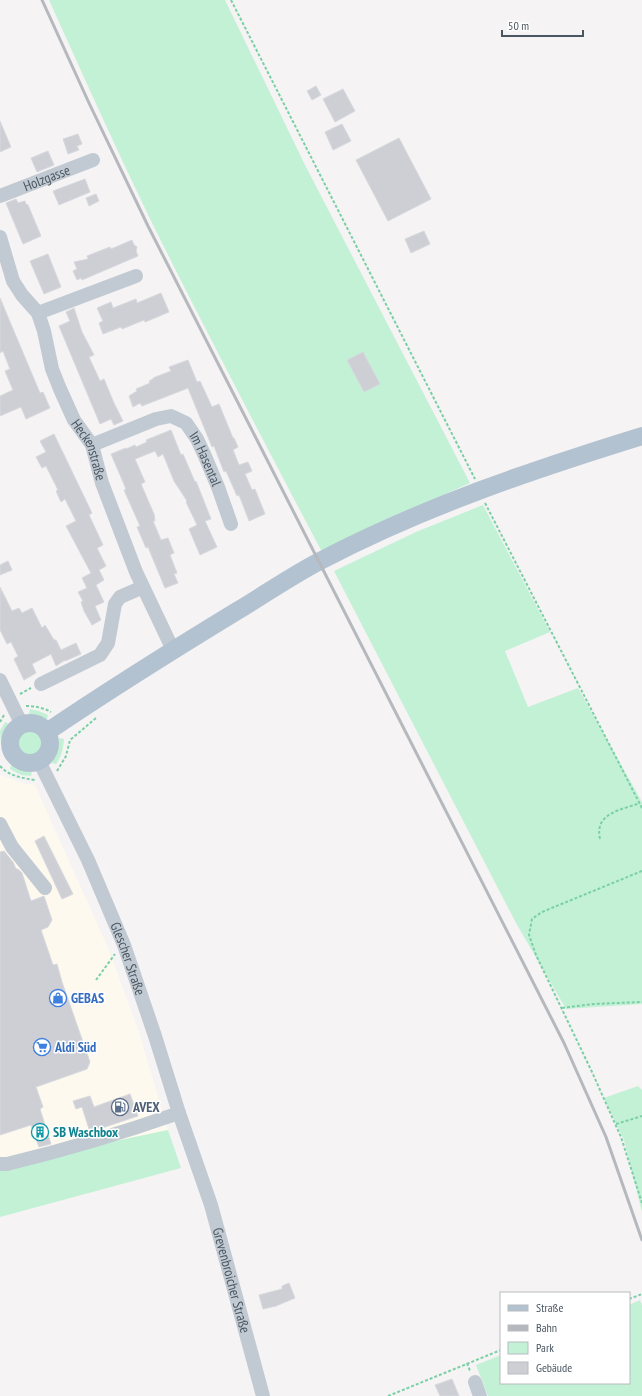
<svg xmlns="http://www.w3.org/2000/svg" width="642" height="1396" viewBox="0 0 642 1396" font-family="'PT Sans Narrow',sans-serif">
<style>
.commercial{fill:#fdf9ef}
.green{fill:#c3f1d5}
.building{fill:#cdcfd5;stroke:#d7d9de}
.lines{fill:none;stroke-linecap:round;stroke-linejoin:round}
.path{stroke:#7ad0a6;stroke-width:2;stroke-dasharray:3 2;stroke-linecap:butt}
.minor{stroke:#c1cad2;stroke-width:14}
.major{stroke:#b3c2d1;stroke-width:18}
.rail{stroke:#b5b8bd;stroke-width:3}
.labels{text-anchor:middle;stroke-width:3;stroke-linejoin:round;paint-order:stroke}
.street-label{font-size:14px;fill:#4a5661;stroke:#fff}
.shop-label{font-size:14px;font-weight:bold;fill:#366cbe;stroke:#fff;text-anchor:start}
.service-label{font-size:14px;font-weight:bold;fill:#4e5e75;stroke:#fff;text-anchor:start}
.culture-label{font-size:14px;font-weight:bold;fill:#0d838f;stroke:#fff;text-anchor:start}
</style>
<rect width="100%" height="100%" fill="#f5f3f3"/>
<polygon class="commercial" points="1,775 26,784 35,785 109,950 139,1032 168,1130 0,1171 0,776"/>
<g class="green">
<path d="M49 0H225L305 165 470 483 388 520 322 552C265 444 208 335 153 225 117 151 83 75 49 0Z"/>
<polygon points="483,505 550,632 505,651 528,707 578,688 642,802 642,1004 566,1009 516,923 334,571 416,532"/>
<polygon points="30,709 39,711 48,715 47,719 41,719 29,714"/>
<polygon points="5,722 9,724 4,740 1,745 0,731"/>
<circle cx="30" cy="743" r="14"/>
<path d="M60 738 64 739C63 749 62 756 56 764L52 763C52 757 54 755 56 750 58 746 57 742 60 738Z"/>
<path d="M11 765C19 766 26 769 32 773L31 776 21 775 10 769Z"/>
<polygon points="638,1086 642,1090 642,1212 624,1140 604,1098"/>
<polygon points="168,1130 181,1168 0,1217 0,1165"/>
<polygon points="640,1300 642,1305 642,1396 488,1396 476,1365 501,1355 501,1383 629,1383 629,1305"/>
</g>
<g class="building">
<polygon points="316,86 321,95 312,100 307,91"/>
<polygon points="343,89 355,111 335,122 323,99"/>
<polygon points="0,121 11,147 0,152"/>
<polygon points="342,124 351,141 333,150 325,132"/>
<polygon points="78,134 82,144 77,146 79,150 68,154 63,139"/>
<polygon points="399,138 431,199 388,221 356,160"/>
<polygon points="48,151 54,165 37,172 31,158"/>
<polygon points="85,179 90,192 59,205 53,191"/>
<polygon points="96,194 99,201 89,206 86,198"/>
<polygon points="16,199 18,203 25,201 26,204 28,205 41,236 23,244 6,203"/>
<polygon points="424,231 430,244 411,253 405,239"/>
<polygon points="132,240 134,245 137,247 136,251 138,256 82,280 81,278 77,280 73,271 77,269 74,262 88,259 87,256 97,252 110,247 111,249"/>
<polygon points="48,254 61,287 44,294 30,261"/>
<polygon points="161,293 169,312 150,320 145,322 144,320 122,329 121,327 103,334 99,323 103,321 97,308 111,302 113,308 136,299 137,303"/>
<polygon points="0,298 40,393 43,392 50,408 26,419 21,407 0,416 0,396 13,390 5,371 10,369 3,351 0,353"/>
<polygon points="74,308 82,332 94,355 89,357 100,381 104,379 114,403 123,421 114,425 111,419 100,424 59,326 70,321 66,312"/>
<polygon points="363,352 380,384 364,392 347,360"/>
<polygon points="188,360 197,382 200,381 212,407 219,404 233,438 234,438 238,447 233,450 239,465 248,462 252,471 245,474 252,490 255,489 265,514 249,521 239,495 237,496 226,471 224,472 214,446 212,447 188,388 142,406 140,403 133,407 129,396 137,391 136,389 150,383 149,381 153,379 153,378 171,371 169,367"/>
<polygon points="171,430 181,455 183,454 195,482 196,481 211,519 205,521 217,547 200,555 189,529 197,525 186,502 187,501 174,481 163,454 158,457 155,451 135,459 145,482 141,484 154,514 155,521 153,521 161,540 168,538 174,553 170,555 177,573 174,574 178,583 165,588 148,547 146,548 137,527 140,526 124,490 126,489 111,454 126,448 126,449 135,445 136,447 147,442 146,440"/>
<polygon points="54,434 92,513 89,515 103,545 97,548 106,566 99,570 104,580 96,585 104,602 95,606 101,620 92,625 84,611 81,602 83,601 78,592 87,588 82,578 91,573 66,526 76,521 65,499 61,502 56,491 58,490 46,466 42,468 36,457 46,452 40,441"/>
<polygon points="8,561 12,570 0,575 0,565"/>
<polygon points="0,587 12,611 19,608 22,613 32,608 42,628 45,625 54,640 56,640 61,650 76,643 81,654 65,661 65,660 56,666 51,654 32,664 36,673 24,680 14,659 18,656 11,642 7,644 0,630"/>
<polygon points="44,836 73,894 62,899 35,841"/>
<polygon points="4,851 13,862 16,869 18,869 22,873 31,901 44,896 52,920 48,927 41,930 53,965 57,964 62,982 90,1062 87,1069 36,1087 43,1107 40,1109 51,1144 39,1147 31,1125 0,1135 0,852"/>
<polygon points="130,1094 138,1116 90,1132 82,1107 76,1109 73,1101 90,1096 94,1107"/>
<polygon points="289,1283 295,1298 276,1306 263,1309 259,1295 282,1289 282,1286"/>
<polygon points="452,1379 459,1396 440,1396 435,1385"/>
</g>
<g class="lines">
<g class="path">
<polyline points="231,0 475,479"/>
<polyline points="485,503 642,808"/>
<polyline points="20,694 31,688"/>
<path d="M26 706C35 706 44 708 51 712"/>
<polyline points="0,722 4,715"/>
<path d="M0 766C9 776 22 778 35 780"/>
<polyline points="57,771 66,756 70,740 96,718"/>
<path d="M600 839C594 813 621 810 640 803"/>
<polyline points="642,871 542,912 532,919 529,935 536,955 592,1072 621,1137 642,1203"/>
<polyline points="96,980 115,954"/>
<polyline points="562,1008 593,1004 642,1002"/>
<polyline points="616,1124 642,1116"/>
<polyline points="629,1299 642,1294"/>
<polyline points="467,1363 470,1371"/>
<polyline points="388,1396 501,1350"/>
</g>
<g class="minor">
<path id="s1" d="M0 196 93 160"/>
<path id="s2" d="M0 237 13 281 22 295 38 313 44 331 52 369 60 389 74 420 92 445 102 483 136 572 173 650"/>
<polyline points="38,313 136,276"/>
<path id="s3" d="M92 445 156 419 171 416 186 423 197 439 204 454 218 487 231 524"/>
<polyline points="0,680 22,725"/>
<polyline points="41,684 100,655 108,643 115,604 120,597 143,587"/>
<path id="s4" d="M39 761 88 860 124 945 155 1036 179 1113 211 1205 263 1396"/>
<polyline points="0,824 12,847 45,888"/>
<path d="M0 1164H7C65 1150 122 1133 179 1113"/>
<polyline points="475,1382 480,1396"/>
</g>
<g class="major">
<circle cx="30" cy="743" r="20"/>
<path d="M47 732C109 690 173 650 237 611 264 595 291 576 320 561 423 507 532 470 642 436"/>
</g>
<polyline class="rail" points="42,0 89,103 148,226 564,1043 606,1137 642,1240"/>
</g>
<defs>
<g id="shop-ring" transform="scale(0.9)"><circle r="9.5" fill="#fff" stroke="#3f7fe0" stroke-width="1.5"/><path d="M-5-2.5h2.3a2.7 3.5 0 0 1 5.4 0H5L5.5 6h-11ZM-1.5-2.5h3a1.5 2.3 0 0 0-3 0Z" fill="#3f7fe0"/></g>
<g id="supermarket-ring" transform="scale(0.9)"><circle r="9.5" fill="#fff" stroke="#3f7fe0" stroke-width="1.5"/><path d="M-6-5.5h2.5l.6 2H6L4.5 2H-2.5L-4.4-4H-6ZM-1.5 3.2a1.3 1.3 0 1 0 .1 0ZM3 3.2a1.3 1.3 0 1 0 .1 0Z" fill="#3f7fe0"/></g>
<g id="fuel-ring" transform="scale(0.9)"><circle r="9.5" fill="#fff" stroke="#5c6f8a" stroke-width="1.5"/><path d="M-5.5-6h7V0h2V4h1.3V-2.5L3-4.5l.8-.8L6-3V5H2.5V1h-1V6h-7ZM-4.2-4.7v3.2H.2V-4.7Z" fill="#5c6f8a"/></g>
<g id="building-ring" transform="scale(0.9)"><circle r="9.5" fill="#fff" stroke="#0f9aa8" stroke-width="1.5"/><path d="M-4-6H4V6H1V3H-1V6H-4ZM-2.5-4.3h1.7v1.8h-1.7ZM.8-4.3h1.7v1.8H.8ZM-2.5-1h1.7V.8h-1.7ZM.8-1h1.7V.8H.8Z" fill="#0f9aa8"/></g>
</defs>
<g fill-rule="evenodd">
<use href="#shop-ring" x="58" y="998"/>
<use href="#supermarket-ring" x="42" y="1047"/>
<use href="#fuel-ring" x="120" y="1107"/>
<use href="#building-ring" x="40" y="1132"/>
</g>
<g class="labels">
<g class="street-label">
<text dy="5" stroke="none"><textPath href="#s1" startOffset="50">Holzgasse</textPath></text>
<text dy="5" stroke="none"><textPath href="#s2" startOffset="234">Heckenstraße</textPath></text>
<text dy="5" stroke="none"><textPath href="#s3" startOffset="142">Im Hasental</textPath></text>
<text dy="5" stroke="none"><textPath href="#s4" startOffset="217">Glescher Straße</textPath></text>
<text dy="5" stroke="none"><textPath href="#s4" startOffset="555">Grevenbroicher Straße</textPath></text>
</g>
<g class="shop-label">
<text x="71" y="1003">GEBAS</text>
<text x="55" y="1052">Aldi Süd</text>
</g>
<g class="service-label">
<text x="133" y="1112">AVEX</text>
</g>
<g class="culture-label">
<text x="53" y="1137">SB Waschbox</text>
</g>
</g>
<rect x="500" y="1292" width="130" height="92" fill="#ffffff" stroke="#b7bbc0"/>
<rect x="508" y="1305" width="20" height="6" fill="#b3c2d1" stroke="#b7bbc0"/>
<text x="536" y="1312" font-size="12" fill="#4a5661">Straße</text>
<rect x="508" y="1325" width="20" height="6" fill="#b5b8bd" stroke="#b7bbc0"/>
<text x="536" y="1332" font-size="12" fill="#4a5661">Bahn</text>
<rect x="508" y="1342" width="20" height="12" fill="#c3f1d5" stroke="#b7bbc0"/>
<text x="536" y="1352" font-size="12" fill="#4a5661">Park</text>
<rect x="508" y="1362" width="20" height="12" fill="#cdcfd5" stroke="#b7bbc0"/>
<text x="536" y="1372" font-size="12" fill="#4a5661">Gebäude</text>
<path d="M502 30v6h81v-6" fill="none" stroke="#4a5661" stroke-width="2"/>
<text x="508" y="30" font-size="12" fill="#4a5661" stroke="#ffffff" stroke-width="3" paint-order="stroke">50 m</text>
</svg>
